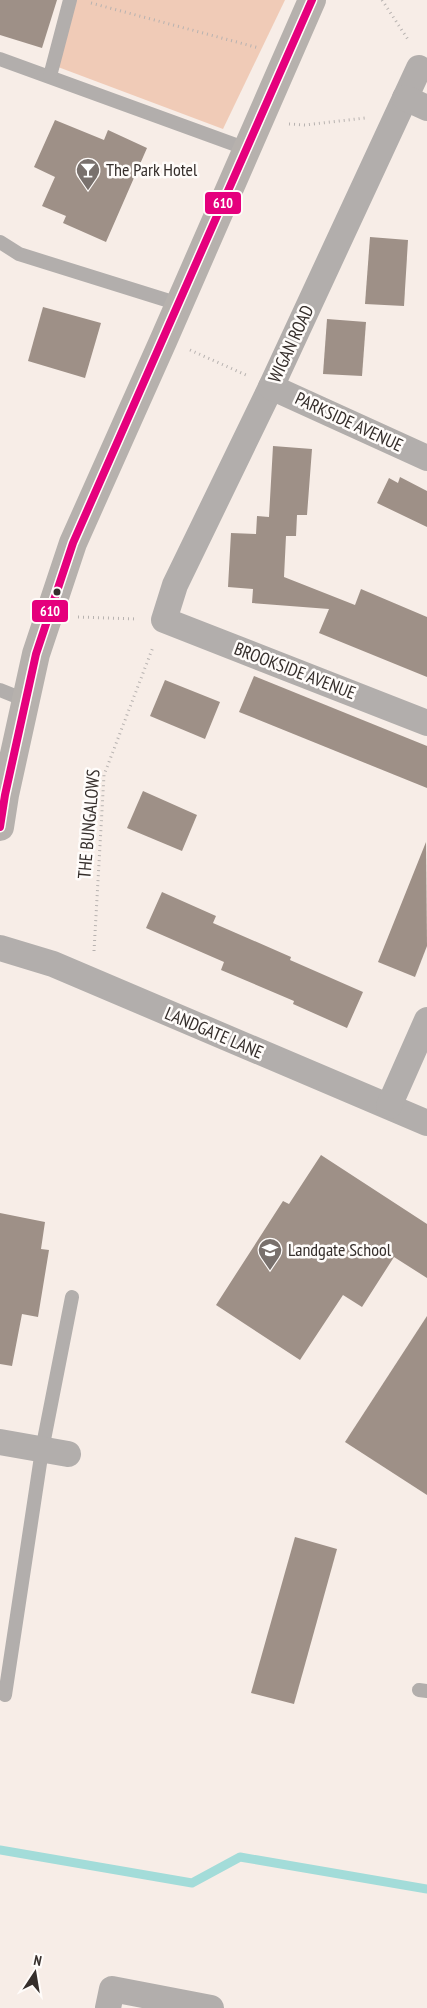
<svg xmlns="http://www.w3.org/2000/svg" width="427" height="2008" viewBox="0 0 427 2008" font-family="'PT Sans Narrow',sans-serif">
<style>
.green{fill:#f0cbb7}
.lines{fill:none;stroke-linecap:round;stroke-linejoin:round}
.stream{stroke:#a3dcd9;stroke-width:9}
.building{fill:#9e9087}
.path{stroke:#b7b2b0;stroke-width:3;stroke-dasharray:1 4;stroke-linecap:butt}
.service{stroke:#b2aeac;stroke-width:14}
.minor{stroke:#b2aeac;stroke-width:26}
.primary{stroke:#b6b1ad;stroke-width:28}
.bus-1-casing{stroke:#fffcfa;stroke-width:11}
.bus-1{stroke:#e5007d;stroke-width:8}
.bus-dot{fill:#352e2b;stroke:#fffcfa;stroke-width:2}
.labels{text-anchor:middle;stroke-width:5;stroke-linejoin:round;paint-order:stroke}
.poi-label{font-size:18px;fill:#352e2b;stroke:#fffcfa;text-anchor:start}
.street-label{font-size:18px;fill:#352e2b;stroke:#fffcfa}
.line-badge{stroke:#fffcfa;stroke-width:2}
.badge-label{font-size:14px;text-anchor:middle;font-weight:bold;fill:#fff}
</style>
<rect width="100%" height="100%" fill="#f7ede7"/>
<polygon class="green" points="75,0 285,0 223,129 58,67"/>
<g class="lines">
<polyline class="stream" points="0,1850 192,1883 240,1857 427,1889"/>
</g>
<g class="building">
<polygon points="0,0 57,0 42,48 0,35"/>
<polygon points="55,120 104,140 108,130 147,148 106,242 63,223 66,216 42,206 55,177 34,167"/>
<polygon points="370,237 408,240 404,306 365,304"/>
<polygon points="43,307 101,323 85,378 28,361"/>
<polygon points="327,319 366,322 362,376 323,374"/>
<polygon points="273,446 312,449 307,515 297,515 296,536 286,536 284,577 355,605 361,589 427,617 427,677 319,633 329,609 252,603 253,589 228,587 231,533 256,534 257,516 269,517"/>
<polygon points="400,477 427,491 427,527 377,503 389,478 398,483"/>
<polygon points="254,676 427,746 427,788 239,712"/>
<polygon points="165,680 220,702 205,739 150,716"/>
<polygon points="143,791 197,815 182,851 127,828"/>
<polygon points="426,842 427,946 415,977 378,962"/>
<polygon points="162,892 216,916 213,923 291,957 290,960 363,992 347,1028 293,1004 294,1001 221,970 224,962 146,928"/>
<polygon points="321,1155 427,1224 427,1278 394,1257 362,1307 343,1295 300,1360 216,1305 283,1201 289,1204"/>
<polygon points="0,1213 45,1222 41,1249 49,1250 38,1317 22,1314 12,1366 0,1364"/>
<polygon points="427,1316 427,1495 345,1442"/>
<polygon points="295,1537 337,1549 294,1704 251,1693"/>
</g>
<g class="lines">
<g class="path">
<polyline points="382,0 409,41"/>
<polyline points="91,3 259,48"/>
<polyline points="289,124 305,125 365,118"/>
<polyline points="190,350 246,375"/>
<polyline points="78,617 137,619"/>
<polyline points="94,951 104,775 153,647"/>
</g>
<g class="service">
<polyline points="0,59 247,149"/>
<polyline points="50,76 70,0"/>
<polyline points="0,242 19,254 179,304"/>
<polyline points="0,690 25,700"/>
<polyline points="419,1690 427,1691"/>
<polyline points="5,1695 42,1450 72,1297"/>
</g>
<g class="minor">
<polyline points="419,68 271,387 175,585 164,620 427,723"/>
<polyline points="405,98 427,108"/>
<polyline points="271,387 427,458"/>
<polyline points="0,948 53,964 427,1123"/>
<polyline points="389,1106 427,1020"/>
<polyline points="0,1442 68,1454"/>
<polyline points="108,2008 112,1989 211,2008"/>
</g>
<polyline class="primary" points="0,827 5,795 36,654 73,543 164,339 312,0"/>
<g class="bus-1-casing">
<polyline id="bus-1" points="0,827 5,795 36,654 73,543 312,0"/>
</g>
<use href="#bus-1" class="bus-1"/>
</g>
<defs>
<g id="bar-pin" transform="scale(1.25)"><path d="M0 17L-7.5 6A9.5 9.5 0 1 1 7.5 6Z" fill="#79716d" stroke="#fffcfa"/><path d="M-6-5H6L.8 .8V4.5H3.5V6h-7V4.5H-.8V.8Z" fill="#fff"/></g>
<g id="school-pin" transform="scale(1.25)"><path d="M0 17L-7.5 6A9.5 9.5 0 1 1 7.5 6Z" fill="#79716d" stroke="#fffcfa"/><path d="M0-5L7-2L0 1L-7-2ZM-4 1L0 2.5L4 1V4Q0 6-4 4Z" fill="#fff"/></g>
</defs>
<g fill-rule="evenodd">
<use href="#bar-pin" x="88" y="170"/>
<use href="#school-pin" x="270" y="1250"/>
</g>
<circle class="bus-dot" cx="57" cy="592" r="4.5"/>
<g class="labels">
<g class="poi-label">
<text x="106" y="176">The Park Hotel</text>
<text x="288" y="1256">Landgate School</text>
</g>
<g class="street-label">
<text transform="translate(291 344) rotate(-65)" y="6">WIGAN ROAD</text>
<text transform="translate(349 422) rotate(25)" y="6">PARKSIDE AVENUE</text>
<text transform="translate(295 671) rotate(21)" y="6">BROOKSIDE AVENUE</text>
<text transform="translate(89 824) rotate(-85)" y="6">THE BUNGALOWS</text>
<text transform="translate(214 1033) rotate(23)" y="6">LANDGATE LANE</text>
</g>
</g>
<g class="line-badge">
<rect x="204" y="191" width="38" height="24" rx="5" fill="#e5007d"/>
<rect x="31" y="599" width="38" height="24" rx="5" fill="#e5007d"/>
</g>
<g class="badge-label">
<text x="223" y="208">610</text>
<text x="50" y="616">610</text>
</g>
<g transform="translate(35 1973) rotate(12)" stroke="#fffcfa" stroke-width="4" paint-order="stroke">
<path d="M0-4L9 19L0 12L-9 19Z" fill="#352e2b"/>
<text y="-8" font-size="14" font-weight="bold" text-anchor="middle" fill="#352e2b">N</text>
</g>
</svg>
